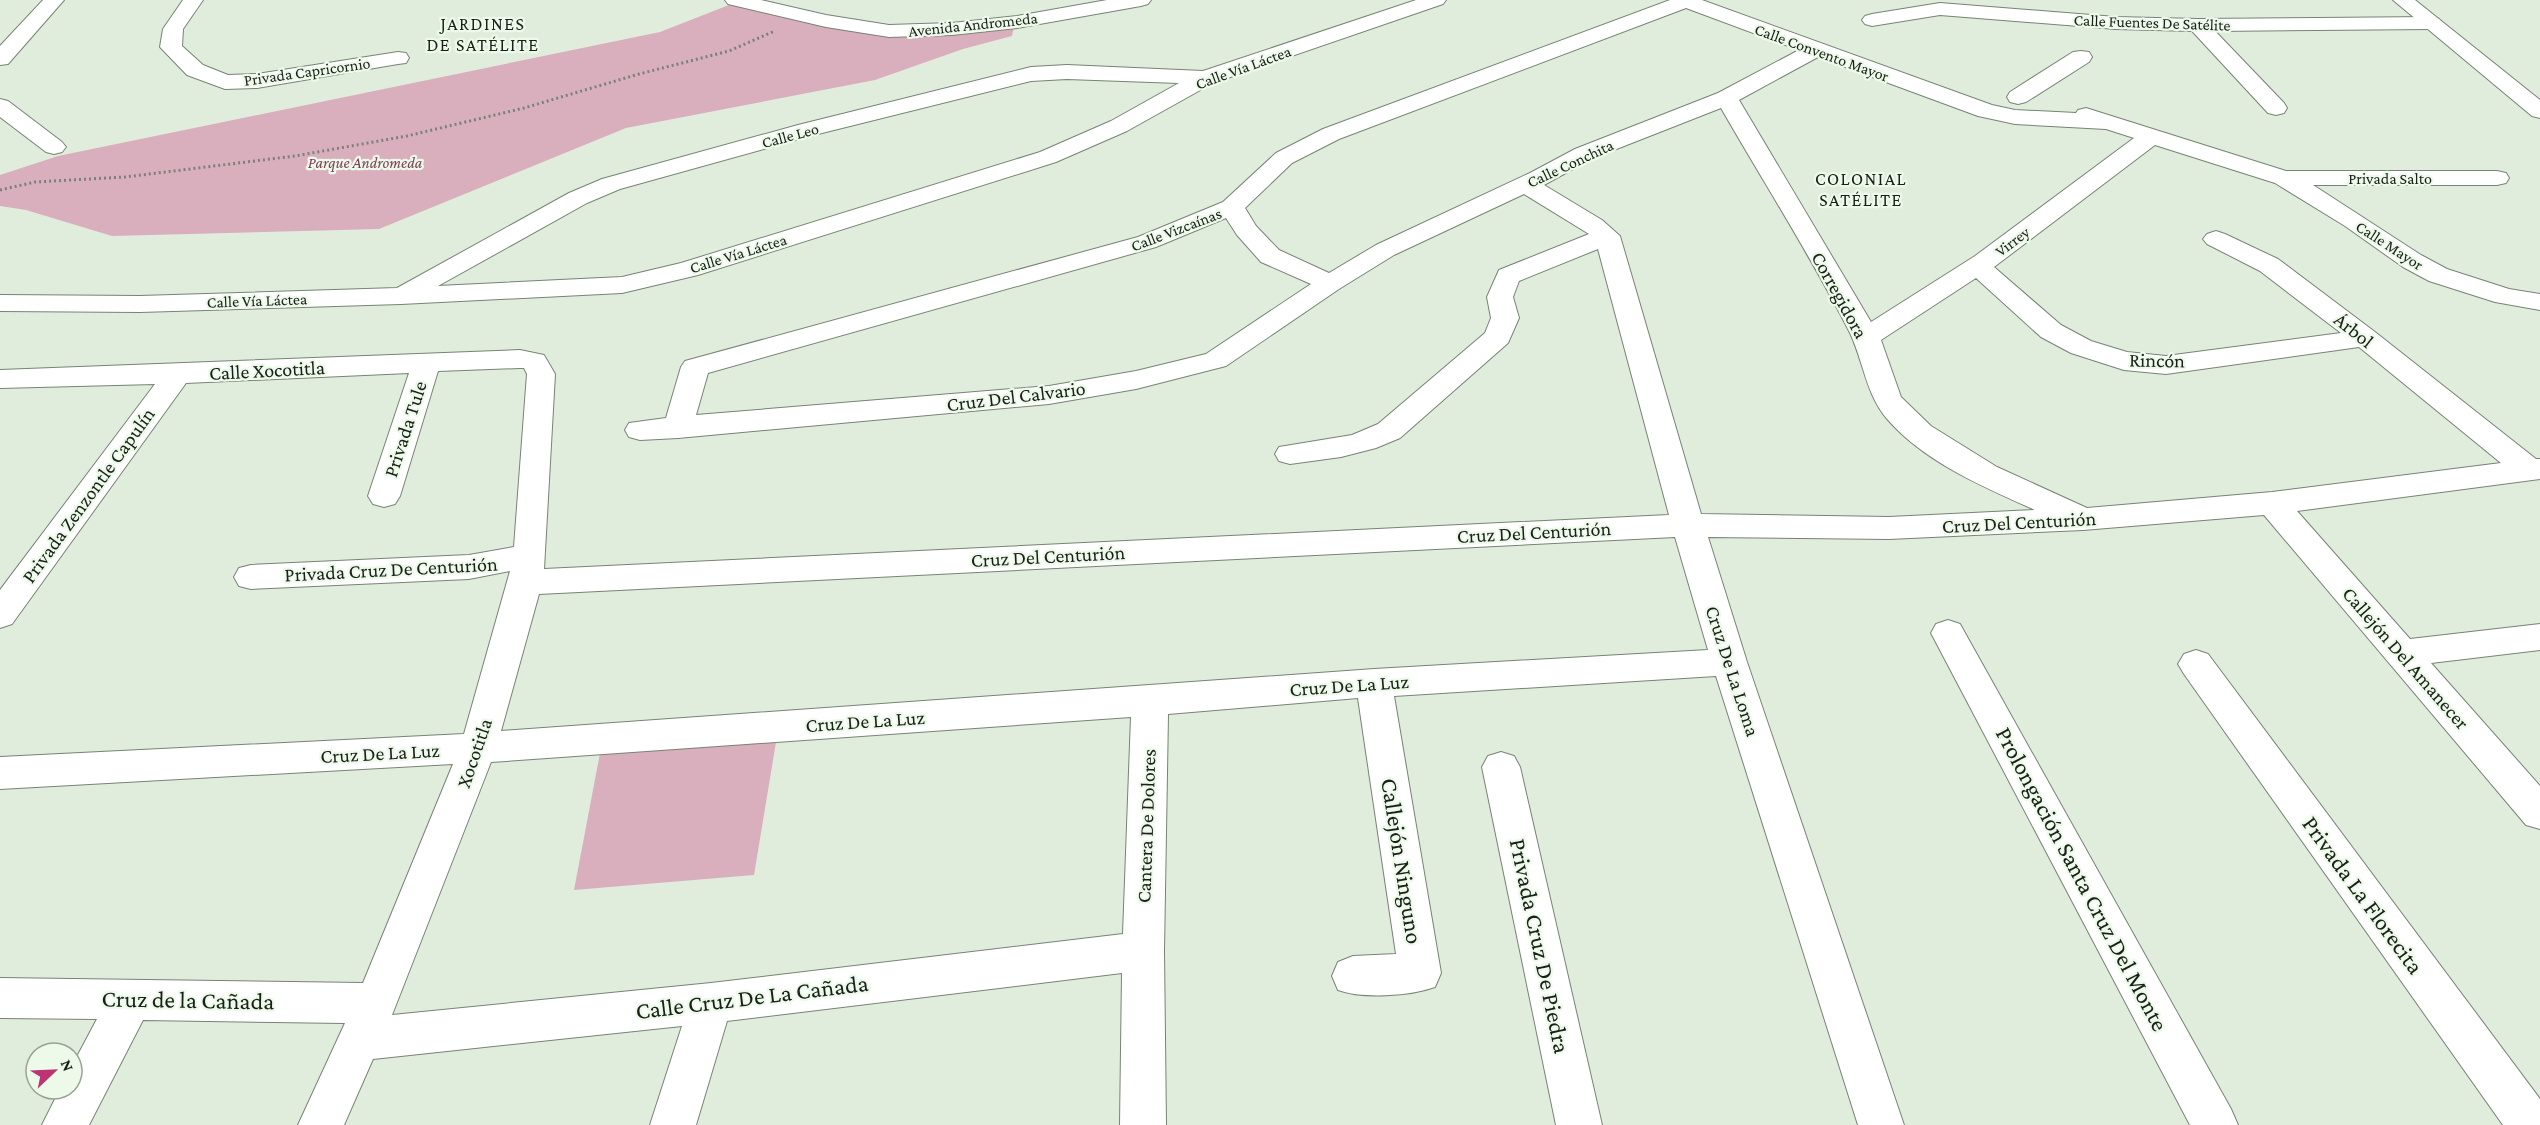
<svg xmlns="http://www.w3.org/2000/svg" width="2540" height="1125" viewBox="0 0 2540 1125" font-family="'Crimson Pro',serif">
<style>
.green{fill:#daafbd}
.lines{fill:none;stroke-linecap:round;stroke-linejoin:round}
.street-casing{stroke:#778374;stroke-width:2}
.secondary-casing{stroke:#778374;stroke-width:2}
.path{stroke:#7a8278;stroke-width:3;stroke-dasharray:2 3;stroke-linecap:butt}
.street{fill:#fff;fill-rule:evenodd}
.secondary{fill:#fff;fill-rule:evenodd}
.labels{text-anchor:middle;stroke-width:4.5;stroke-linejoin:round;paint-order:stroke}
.far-street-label{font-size:16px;fill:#1b1f1a;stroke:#edfaea}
.far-park-label{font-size:16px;font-style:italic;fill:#7e3d57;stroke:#edfaea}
.far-neighbourhood-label{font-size:18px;letter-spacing:1.5px;fill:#1b1f1a;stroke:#edfaea}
.street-label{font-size:20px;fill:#1b1f1a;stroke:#edfaea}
.near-street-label{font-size:24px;fill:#1b1f1a;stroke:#edfaea}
</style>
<rect width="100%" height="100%" fill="#e0eddd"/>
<g class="green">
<polygon points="734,3 883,34 1014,27 1012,36 963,49 875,80 626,128 379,229 112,236 26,210 0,206 0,175 58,156 660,32"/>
<polygon points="776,742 754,875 574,890 600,753"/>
</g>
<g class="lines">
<g class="street-casing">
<g id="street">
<polygon points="43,0 64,0 8,64 0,65 0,46"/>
<polygon points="183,0 203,0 183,29 182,46 203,65 228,75 257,74 398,52 406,53 409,58 406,63 398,64 257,88 225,89 187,75 160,47 163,29"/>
<polygon points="725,0 761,0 826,15 889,25 952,23 1017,16 1107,0 1151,0 1148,4 1141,6 1017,28 952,35 889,37 826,27 728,4"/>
<path d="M1416 0H1446L1443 4 1213 83 1127 131 1056 162 698 275 622 293 401 304 140 312 0 311V295L140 296 397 288 569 193 602 179 798 125 1031 67 1067 65 1203 71ZM1067 79 1179 83 1111 121 1040 152 681 263 622 277 438 286 587 203 620 189 814 135 1031 81Z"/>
<path d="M1670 0H1702L1992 105 2015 110 2076 113 2078 110 2086 108 2286 171H2497L2506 173 2509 178 2506 183 2497 185H2313L2421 255 2447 269 2509 289 2540 294V310L2495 302 2429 281 2403 267 2345 226 2275 183 2155 145 1994 267 2061 325 2091 341 2127 352 2166 356 2341 333 2260 271 2207 244 2203 239 2207 234 2216 231 2225 234 2278 259 2375 332 2536 459H2540V479L2297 511 2410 639 2540 624V650L2431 663 2540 786V829L2526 825 2264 515 2083 530 1889 539 1708 537 1747 662 1904 1125H1858L1716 676 1394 696 1441 973 1435 987C1410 996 1363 999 1338 990L1332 976 1338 962 1353 956 1396 954 1358 698 1168 714 1164 951 1166 1125H1120L1122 973 727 1021 696 1125H650L682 1026 373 1059 344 1125H298L345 1023 143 1020 89 1125H42L60 1089H72V1066L97 1019 0 1018V978L363 983 453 764 0 789V757L464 734 510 571 469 579 251 589 239 586 234 577 239 568 251 565 469 555 514 547 527 374 524 368H520L438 371 400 496 395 504 384 507 373 504 368 496 409 373 186 383 12 624 0 628V590L155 384 0 388V370L520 350 544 355 555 374 544 569 1669 515 1598 249 1519 281 1513 297 1519 318 1508 343 1400 438 1376 448 1341 457 1290 464 1279 461 1275 454 1279 447 1352 435 1378 424 1485 333 1491 318 1487 297 1499 270 1589 234 1524 194 1394 255 1339 289 1226 366 1136 389 1049 404 678 438 640 440 629 437 625 430 629 423 666 418 681 367 685 361 1138 237 1223 202 1276 153 1323 129ZM1686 8 1799 50 1718 93 1575 149 1530 173 1376 245 1329 273 1279 250 1256 226 1245 208 1292 163 1339 139ZM1818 57 1978 116 2015 124 2106 129 2134 138 1975 256 1871 322 1739 100ZM1721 108C1764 183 1811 256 1850 333 1864 363 1866 395 1888 420 1926 463 1984 487 2035 510L1889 517 1701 514 1620 236 1602 220 1544 185 1591 159ZM1226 218 1237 235 1261 262 1311 284 1206 354 1136 371 1049 386 696 415 708 373 1156 247ZM1976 278 2041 337 2071 353 2124 370 2166 374 2359 347 2501 463 2272 492 2087 508 1997 467 1931 426 1901 397 1881 340ZM1675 537 1708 650 1374 669 501 731 539 594ZM1131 717 1123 934 711 983 392 1015 491 762Z"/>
<polygon points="1940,3 2116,17 2198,19 2432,17 2439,19 2442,23 2439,27 2432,29 2215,31 2284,103 2287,108 2284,113 2276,115 2268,113 2192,31 2116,29 1940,15 1872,26 1865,24 1862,20 1865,16 1872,14"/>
<polygon points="2081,51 2089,52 2092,57 2089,62 2026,102 2018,104 2010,102 2007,97 2010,92 2073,52"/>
<polygon points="0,99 8,101 62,142 66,147 62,152 54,154 46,152 0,117"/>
<polygon points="1948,620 1960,624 2231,1109 2238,1125 2190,1125 1931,633 1936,624"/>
<polygon points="2196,650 2208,654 2540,1099 2540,1125 2503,1125 2184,674 2178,664 2184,654"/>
<polygon points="1501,752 1514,756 1520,767 1602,1125 1556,1125 1482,767 1488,756"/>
</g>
</g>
<g class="secondary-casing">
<polygon id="secondary" points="2393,0 2415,0 2540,100 2540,118 2532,116"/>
</g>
<polyline class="path" points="0,190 35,182 125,177 295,156 407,136 524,108 639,74 729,51 775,31"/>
<use href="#street" class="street"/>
<use href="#secondary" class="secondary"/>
</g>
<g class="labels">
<g class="far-street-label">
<text transform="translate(2152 22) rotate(2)" y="6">Calle Fuentes De Satélite</text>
<text transform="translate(973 24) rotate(-6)" y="6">Avenida Andromeda</text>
<text transform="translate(1822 52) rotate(20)" y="6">Calle Convento Mayor</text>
<text transform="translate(1243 67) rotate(-20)" y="6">Calle Vía Láctea</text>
<text transform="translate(307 71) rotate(-8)" y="6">Privada Capricornio</text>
<text transform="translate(790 135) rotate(-15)" y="6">Calle Leo</text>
<text transform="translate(1570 163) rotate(-25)" y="6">Calle Conchita</text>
<text x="2390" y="184">Privada Salto</text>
<text transform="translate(1176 229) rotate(-21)" y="6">Calle Vizcaínas</text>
<text transform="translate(2012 241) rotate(-37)" y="6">Virrey</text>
<text transform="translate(2390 245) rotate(33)" y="6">Calle Mayor</text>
<text transform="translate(738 253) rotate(-17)" y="6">Calle Vía Láctea</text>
<text transform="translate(257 300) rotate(-2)" y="6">Calle Vía Láctea</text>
</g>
<g class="far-park-label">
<text x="365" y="168">Parque Andromeda</text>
</g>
<g class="far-neighbourhood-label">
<text x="483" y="30">JARDINES<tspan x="483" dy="21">DE SATÉLITE</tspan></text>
<text x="1861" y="185">COLONIAL<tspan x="1861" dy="21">SATÉLITE</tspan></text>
</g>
<g class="street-label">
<text transform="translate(1840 295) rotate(61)" y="7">Corregidora</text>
<text transform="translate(2354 330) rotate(38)" y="7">Árbol</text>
<text transform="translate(2157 360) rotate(1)" y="7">Rincón</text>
<text transform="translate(267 370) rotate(-3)" y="7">Calle Xocotitla</text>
<text transform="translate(1016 396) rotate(-7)" y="7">Cruz Del Calvario</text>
<text transform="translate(405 429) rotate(-72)" y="7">Privada Tule</text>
<text transform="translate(88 495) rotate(-54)" y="7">Privada Zenzontle Capulín</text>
<text transform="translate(2019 522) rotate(-3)" y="7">Cruz Del Centurión</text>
<text transform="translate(1534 532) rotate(-3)" y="7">Cruz Del Centurión</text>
<text transform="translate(1048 556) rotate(-3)" y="7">Cruz Del Centurión</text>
<text transform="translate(391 569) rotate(-3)" y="7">Privada Cruz De Centurión</text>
<text transform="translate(2406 658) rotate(49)" y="7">Callejón Del Amanecer</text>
<text transform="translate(1733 671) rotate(72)" y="7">Cruz De La Loma</text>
<text transform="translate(1349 685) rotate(-4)" y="7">Cruz De La Luz</text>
<text transform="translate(865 721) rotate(-4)" y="7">Cruz De La Luz</text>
<text transform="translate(380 753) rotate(-3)" y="7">Cruz De La Luz</text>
<text transform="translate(474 753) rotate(-71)" y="7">Xocotitla</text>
<text transform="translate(1146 826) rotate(-88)" y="7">Cantera De Dolores</text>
</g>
<g class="near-street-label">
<text transform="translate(1402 861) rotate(81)" y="8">Callejón Ninguno</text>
<text transform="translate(2082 879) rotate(62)" y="8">Prolongación Santa Cruz Del Monte</text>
<text transform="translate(2363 895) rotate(54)" y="8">Privada La Florecita</text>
<text transform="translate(1540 946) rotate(78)" y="8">Privada Cruz De Piedra</text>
<text transform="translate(752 997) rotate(-7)" y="8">Calle Cruz De La Cañada</text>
<text transform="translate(188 1000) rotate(1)" y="8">Cruz de la Cañada</text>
</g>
</g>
<g transform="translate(54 1071) rotate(67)"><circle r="28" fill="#edfaea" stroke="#99a297" stroke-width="1.5"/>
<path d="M0-4.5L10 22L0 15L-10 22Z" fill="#bb3473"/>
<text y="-9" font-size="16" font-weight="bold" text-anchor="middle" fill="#1b1f1a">N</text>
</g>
</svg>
